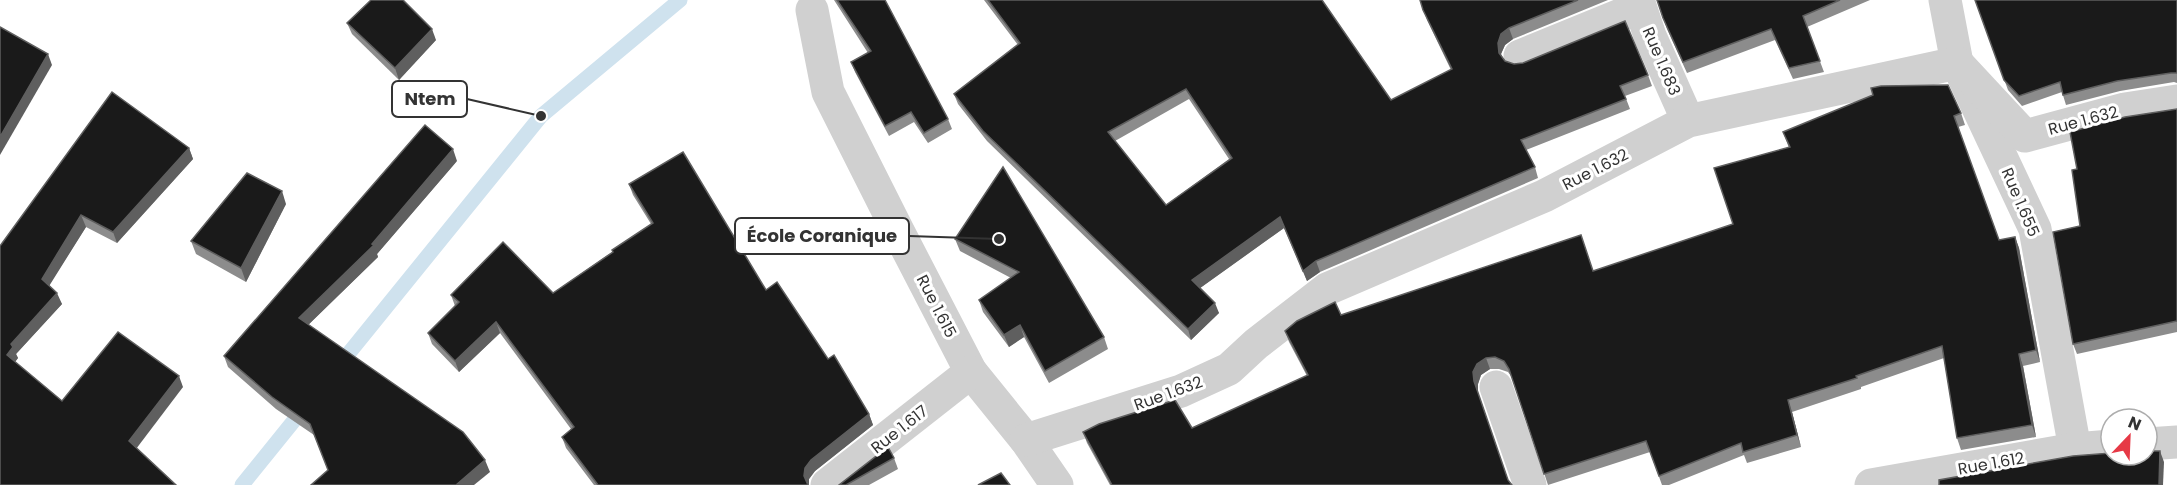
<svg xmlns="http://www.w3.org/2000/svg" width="2177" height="485" viewBox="0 0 2177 485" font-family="Poppins,sans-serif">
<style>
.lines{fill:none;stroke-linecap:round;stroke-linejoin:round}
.stream{stroke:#cfe2ee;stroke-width:15}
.minor{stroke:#d0d0d0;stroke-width:33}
.wall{fill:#8c8c8c;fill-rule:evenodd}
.shaded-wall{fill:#5f5f5f}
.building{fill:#1a1a1a;stroke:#5f5f5f;stroke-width:1.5;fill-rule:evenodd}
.labels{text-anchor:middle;stroke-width:6;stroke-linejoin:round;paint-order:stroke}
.street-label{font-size:16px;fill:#333;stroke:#fff}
.leader{fill:none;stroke:#333;stroke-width:2}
.callout-dot{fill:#333;stroke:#fff;stroke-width:2}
.callout{fill:#fff;stroke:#333;stroke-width:2}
.callout-label{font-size:18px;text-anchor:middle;font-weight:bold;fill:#333}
</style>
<rect width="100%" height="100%" fill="#fff"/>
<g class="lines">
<g class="stream">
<polyline points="336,369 541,116 680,0"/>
<polyline points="242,485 305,407"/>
</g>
<g class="minor">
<polyline points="1638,0 1650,36 1688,121"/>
<polyline points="1945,0 1957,63 2035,229 2075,449"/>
<polyline points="812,10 828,92 898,231 971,372 1026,440 1057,485"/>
<polyline points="1520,56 1640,7"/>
<polyline points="1496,387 1530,485"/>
<polyline points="1026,440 1181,391 1229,369 1256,344 1327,289 1544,196 1688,121 1957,63 2025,136 2125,109 2177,101"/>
<polyline points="2147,444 2177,442"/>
<polyline points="827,485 971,372"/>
<polyline points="1871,485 2075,449 2111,446"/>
</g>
</g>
<g class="wall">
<polygon points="834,0 885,0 948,119 952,129 928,143 914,122 889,136 855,72 851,62 868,53"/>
<path d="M984 0H1322L1391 100 1451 70 1427 20 1420 0H1608L1513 39 1505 45 1501 54 1502 56 1505 61 1514 64 1648 75 1652 86 1625 96 1630 109 1526 150 1535 167 1538 178 1320 272 1307 281 1284 228 1200 288 1219 313 1191 340 987 141 958 104 954 94 1018 45ZM1189 99 1229 159 1166 205 1115 141Z"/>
<polygon points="1657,0 1870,0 1807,27 1824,72 1793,79 1775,40 1687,73 1667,29"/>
<polygon points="1975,0 2177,0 2177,83 2174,82 2120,91 2066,105 2062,92 2022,106 2008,90"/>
<polygon points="347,23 436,40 399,80 352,34"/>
<polygon points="2177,109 2177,332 2077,354 2073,344 2080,226 2077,169"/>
<polygon points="1961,113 1965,125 1958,127 1999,240 2015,237 2019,248 2040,362 2023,366 2036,437 1961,450 1957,438 1944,358 1861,387 1861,389 1792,412 1801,447 1747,463 1744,455 1669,485 1662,485 1650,452 1548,485 1513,379 1508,372 1499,369 1490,369 1481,375 1478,384 1478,393 1508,480 1512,485 1110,485 1087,443 1083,432 1192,428 1307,376 1289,342 1285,331 1341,315 1594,271 1733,224 1789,148 1783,132"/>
<polygon points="189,148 193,159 117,243 86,227 49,285 62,304 16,354 18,358 15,362 62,401 183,387 0,485 0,246"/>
<polygon points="457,161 377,254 378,257 308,325 490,472 328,470 314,435 276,409 228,367 224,356"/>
<polygon points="1003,167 1104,337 1108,349 1049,383 1024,337 1009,347 983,312 979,300 1011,278 960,251 955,239"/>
<polygon points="629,184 766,290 828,359 869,414 873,425 815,471 809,479 809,485 594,485 566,448 562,437 571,429 500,333 459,372 432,344 428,333 455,306 451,295 553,293 612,252 612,250 651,224 633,195"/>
<polygon points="286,204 246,282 196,254 191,241"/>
<polygon points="894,458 898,469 869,485 839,485"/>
</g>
<g class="shaded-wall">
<polygon points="1509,28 1513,39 1505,45 1501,54 1503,64 1499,53 1498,43 1501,34"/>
<polygon points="432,29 436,40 399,80 395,68"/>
<polygon points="48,54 52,65 0,155 0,137"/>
<polygon points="189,148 193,159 117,243 113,232"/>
<polygon points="453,149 457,161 377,254 378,257 303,330 299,318 372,244"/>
<polygon points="282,191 286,204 246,282 241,268"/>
<polygon points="81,215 86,227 46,291 42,279"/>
<polygon points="1280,217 1284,228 1196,291 1192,280"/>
<polygon points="2015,237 2019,248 2040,362 2036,350"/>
<polygon points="1316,261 1320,272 1307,281 1303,271"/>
<polygon points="57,293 62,304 16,354 18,358 11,367 7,355 11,344"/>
<polygon points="1215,303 1219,313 1191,340 1188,329"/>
<polygon points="496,322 500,333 459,372 455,361"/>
<polygon points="1020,325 1024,337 1009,347 1004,335"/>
<polygon points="2019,354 2023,366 2036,437 2032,425"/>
<polygon points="1486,358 1490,369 1481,375 1478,384 1478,393 1474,381 1473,372 1477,364"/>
<polygon points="179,376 183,387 133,453 129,441"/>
<polygon points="1788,400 1792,412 1801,447 1797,435"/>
<polygon points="869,414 873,425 815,471 809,479 809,485 804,476 805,468 811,460"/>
<polygon points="2160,451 2164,462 2163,485 2159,485"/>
<polygon points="485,460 490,472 474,485 456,485"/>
</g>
<g class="building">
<polygon points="371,0 403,0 432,29 395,68 347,23"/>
<polygon points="837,0 885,0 948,119 924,133 911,112 885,126 851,62 871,51"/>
<path d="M988 0H1322L1391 100 1452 69 1423 10 1420 0H1578L1509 28 1501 34 1498 43 1499 53 1505 61 1514 64 1523 63 1625 21 1648 75 1620 86 1626 99 1521 140 1535 167 1316 261 1303 271 1280 217 1192 280 1215 303 1188 329 983 131 954 94 1020 43ZM1186 89 1232 158 1166 205 1108 132Z"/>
<polygon points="1657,0 1840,0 1803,16 1820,61 1789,68 1771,29 1683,62 1663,18"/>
<polygon points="1975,0 2177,0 2177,73 2171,73 2117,81 2063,95 2060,82 2019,96 2004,80"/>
<polygon points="0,27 48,54 0,137"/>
<polygon points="1948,85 1961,113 1954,116 1999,240 2015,237 2036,350 2019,354 2032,425 1957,438 1942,346 1856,376 1857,378 1788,400 1797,435 1743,452 1741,443 1659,476 1646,441 1544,474 1509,369 1504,361 1495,357 1486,358 1477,364 1473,372 1474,381 1508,480 1512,485 1112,485 1083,432 1099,424 1175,400 1192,428 1308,375 1285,331 1297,321 1335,302 1341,315 1581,235 1593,271 1733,224 1714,168 1790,147 1783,132 1873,95 1871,88 1881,86"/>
<polygon points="112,92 189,148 113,232 81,215 42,279 57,293 11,344 13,347 7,355 62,401 118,332 179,376 129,441 176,485 0,485 0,246"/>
<polygon points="2177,109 2177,321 2073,344 2053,232 2080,226 2072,170 2077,169 2070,132 2125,117"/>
<polygon points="425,125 453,149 372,244 374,245 299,318 463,432 485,460 456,485 311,485 328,470 310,424 272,397 224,356"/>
<polygon points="683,152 766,290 777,282 828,359 834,355 869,414 811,460 805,468 804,476 808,485 598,485 562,437 574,427 496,322 455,361 428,333 459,302 451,295 503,242 553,293 613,252 612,250 653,223 629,184"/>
<polygon points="1003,167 1104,337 1045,371 1020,325 1004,335 979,300 1019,272 955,239"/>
<polygon points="247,173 282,191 241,268 191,241"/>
<polygon points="888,447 894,458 846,485 839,485"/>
<polygon points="2147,451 2160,451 2159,485 1939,485 1939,480 2073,456 2111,453 2111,455 2147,455"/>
<polygon points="1001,473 1010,485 978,485"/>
</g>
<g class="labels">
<g class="street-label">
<text transform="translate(1662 61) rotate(67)" y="6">Rue 1.683</text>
<text transform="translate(2083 120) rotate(-15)" y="6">Rue 1.632</text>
<text transform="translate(1595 169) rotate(-27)" y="6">Rue 1.632</text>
<text transform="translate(2021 202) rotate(67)" y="6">Rue 1.655</text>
<text transform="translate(937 306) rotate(63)" y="6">Rue 1.615</text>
<text transform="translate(1168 393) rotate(-20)" y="6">Rue 1.632</text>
<text transform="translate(899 429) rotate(-38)" y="6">Rue 1.617</text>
<text transform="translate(1991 463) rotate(-10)" y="6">Rue 1.612</text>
</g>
</g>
<path class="leader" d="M541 116L467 99M999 239L909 236"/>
<g class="callout-dot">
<circle cx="541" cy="116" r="6"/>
<circle cx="999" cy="239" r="6"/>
</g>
<g class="callout">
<rect x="392" y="81" width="75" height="36" rx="6"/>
<rect x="735" y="218" width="174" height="36" rx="6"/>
</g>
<g class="callout-label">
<text x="430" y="105">Ntem</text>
<text x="822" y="242">École Coranique</text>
</g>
<g transform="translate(2129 437) rotate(23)"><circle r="28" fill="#ffffff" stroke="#adadad" stroke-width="1.5"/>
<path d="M0-4.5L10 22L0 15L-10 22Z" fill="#e63946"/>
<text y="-9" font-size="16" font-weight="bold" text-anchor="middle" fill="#333333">N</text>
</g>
</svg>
